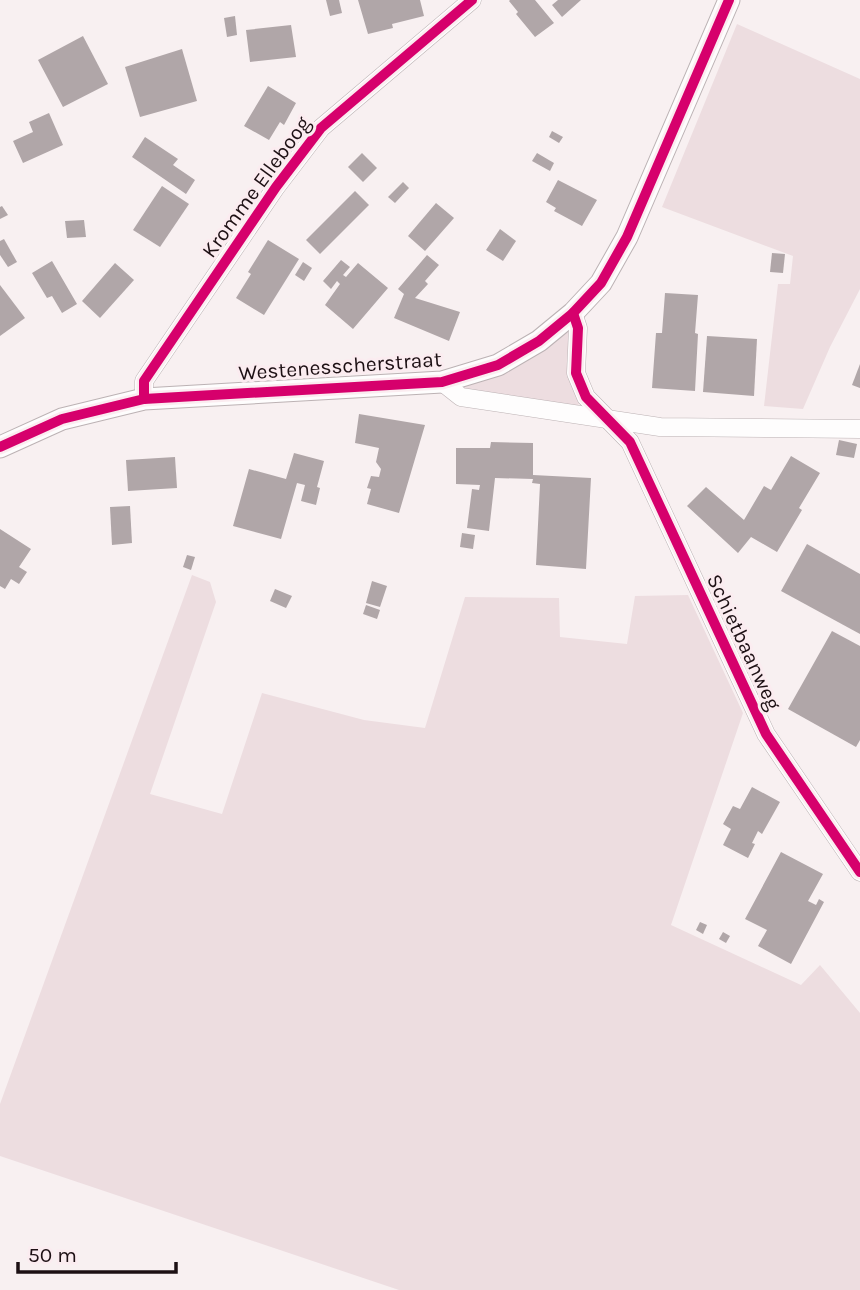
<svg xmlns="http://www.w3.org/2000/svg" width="860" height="1290" viewBox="0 0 860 1290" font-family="Karla,sans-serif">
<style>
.green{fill:#eddde0}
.building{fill:#b0a6a8}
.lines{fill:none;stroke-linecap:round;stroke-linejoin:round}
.minor-casing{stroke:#bcb2b4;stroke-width:19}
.tertiary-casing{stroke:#bcb2b4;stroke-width:23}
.minor{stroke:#fefdfd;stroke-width:18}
.tertiary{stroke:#fefdfd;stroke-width:21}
.cycleway-casing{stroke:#fbecf0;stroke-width:15}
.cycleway{stroke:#d6006c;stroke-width:10}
.labels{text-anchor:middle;stroke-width:6;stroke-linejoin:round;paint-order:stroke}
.street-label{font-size:21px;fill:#1d1014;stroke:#fbecf0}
</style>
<rect width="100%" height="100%" fill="#f8f0f1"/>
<g class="green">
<polygon points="737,24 860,79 860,289 830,347 803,409 764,406 778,284 790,284 793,256 662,207"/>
<polygon points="568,332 571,335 580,402 577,407 467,391 463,386 532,357"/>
<polygon points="192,575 210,582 216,602 150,794 222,814 262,693 364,720 425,728 465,597 559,598 560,637 627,644 635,596 688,595 743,713 671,925 801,985 820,965 860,1013 860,1290 399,1290 0,1156 0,1104"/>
</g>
<g class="building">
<polygon points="326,0 339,0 342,13 330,16"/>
<polygon points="358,0 420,0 424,16 392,24 393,28 368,34"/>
<polygon points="510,0 535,0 554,23 535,37 516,14 518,12 509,1"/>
<polygon points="558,0 581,0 562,17 552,5"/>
<polygon points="235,16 237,35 227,37 224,18"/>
<polygon points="291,25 296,57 250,62 246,30"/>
<polygon points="83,36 108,84 63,107 38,60"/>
<polygon points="182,49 197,101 140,117 125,67"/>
<polygon points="268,86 296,103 284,125 280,122 269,140 244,126"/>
<polygon points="49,113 63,145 23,163 13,141 33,132 29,122"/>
<polygon points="552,131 563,137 559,143 549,137"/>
<polygon points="145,137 178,159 173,165 195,180 186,194 132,157"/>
<polygon points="362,153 377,168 363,182 348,167"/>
<polygon points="537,153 554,163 550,171 532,161"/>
<polygon points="558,180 597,200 582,226 554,211 556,208 546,202"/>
<polygon points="403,182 409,188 395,203 388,197"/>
<polygon points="162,186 189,204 160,247 133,230"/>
<polygon points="355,191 369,205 320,254 306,240"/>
<polygon points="436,203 454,218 425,251 408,236"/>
<polygon points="2,206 8,215 0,219 0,207"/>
<polygon points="84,220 86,237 67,238 65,221"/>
<polygon points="500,229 516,241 503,261 486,250"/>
<polygon points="4,239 17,262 8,267 0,255 0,241"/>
<polygon points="268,240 299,259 264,315 236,298 251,274 248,272"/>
<polygon points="772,253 785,254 783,273 770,272"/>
<polygon points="427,255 439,265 425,281 428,284 415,298 460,312 449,341 394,318 404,294 398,289"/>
<polygon points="341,260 350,267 343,275 346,277 358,263 388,288 353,329 325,305 340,284 337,281 331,289 323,281"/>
<polygon points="52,261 77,304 62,313 52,296 47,298 32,273"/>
<polygon points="303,262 312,268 304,281 295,275"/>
<polygon points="115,263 134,280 100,318 82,301"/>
<polygon points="0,285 25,318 0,336"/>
<polygon points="665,293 698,295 695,333 698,334 695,391 652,388 656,333 662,333"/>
<polygon points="707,336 757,339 754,396 703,392"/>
<polygon points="860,364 860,388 852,385"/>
<polygon points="359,414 425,425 399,513 367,504 371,489 367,488 371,476 379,477 381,469 376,462 379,448 355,443"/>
<polygon points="839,440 857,444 854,458 836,455"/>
<polygon points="491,442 533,443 533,475 591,478 586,569 536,565 540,484 532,483 533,479 495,478 489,531 467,528 472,489 479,490 480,485 456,484 456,448 490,448"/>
<polygon points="294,453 324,461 317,487 320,488 316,505 301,501 305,485 297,483 281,539 233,526 249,469 286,479"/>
<polygon points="791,456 820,473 799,508 802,510 777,552 751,537 738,553 687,506 706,487 744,520 764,486 771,490"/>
<polygon points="175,457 177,488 128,491 126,460"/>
<polygon points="130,506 132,543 112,545 110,507"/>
<polygon points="0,529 31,549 19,567 27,572 19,584 11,579 5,589 0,586"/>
<polygon points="462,533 475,535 473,549 460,547"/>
<polygon points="807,544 860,574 860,634 781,591"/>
<polygon points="187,555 195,557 191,570 183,567"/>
<polygon points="372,581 387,586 380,607 366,603"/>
<polygon points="275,589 292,596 286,608 270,601"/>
<polygon points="366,605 380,610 377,619 363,614"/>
<polygon points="832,631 860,646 860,740 856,747 788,709"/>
<polygon points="752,787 780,802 762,834 758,831 752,843 755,844 748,858 723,845 731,829 723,824 733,806 740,809"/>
<polygon points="781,852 823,874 808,901 816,905 819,899 824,902 791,964 758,946 767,930 745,919"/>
<polygon points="700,922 707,925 703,934 696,930"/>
<polygon points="723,932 730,936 726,943 719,939"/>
</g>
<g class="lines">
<g class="minor-casing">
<g id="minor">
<polyline points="573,313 578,328 576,373 586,397 630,442 766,734 860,872"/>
<polyline points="442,382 461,397 660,427 860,429"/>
<polyline points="144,399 144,381 276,187 321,128 472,0"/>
</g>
</g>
<g class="tertiary-casing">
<polyline id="tertiary" points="0,447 62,419 144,399 442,382 498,365 539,341 573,313 601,283 627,237 729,0"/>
</g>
<use href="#minor" class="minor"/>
<use href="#tertiary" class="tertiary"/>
<g class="cycleway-casing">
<g id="cycleway">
<polyline points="573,313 578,328 576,373 586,397 630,442 766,734 860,872"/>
<polyline points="144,399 144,381 276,187 321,128 472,0"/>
<polyline points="0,447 62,419 144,399 442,382 498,365 539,341 573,313 601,283 627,237 729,0"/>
</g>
</g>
<use href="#cycleway" class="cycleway"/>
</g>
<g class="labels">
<g class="street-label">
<text transform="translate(256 187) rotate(-54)" y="7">Kromme Elleboog</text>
<text transform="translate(340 366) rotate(-4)" y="7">Westenesscherstraat</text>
<text transform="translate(744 642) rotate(65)" y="7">Schietbaanweg</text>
</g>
</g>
<path d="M18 1262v10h158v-10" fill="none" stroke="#1d1014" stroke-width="3.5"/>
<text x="28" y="1262" font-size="21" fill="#1d1014" stroke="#fbecf0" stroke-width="5" paint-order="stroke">50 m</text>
</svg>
